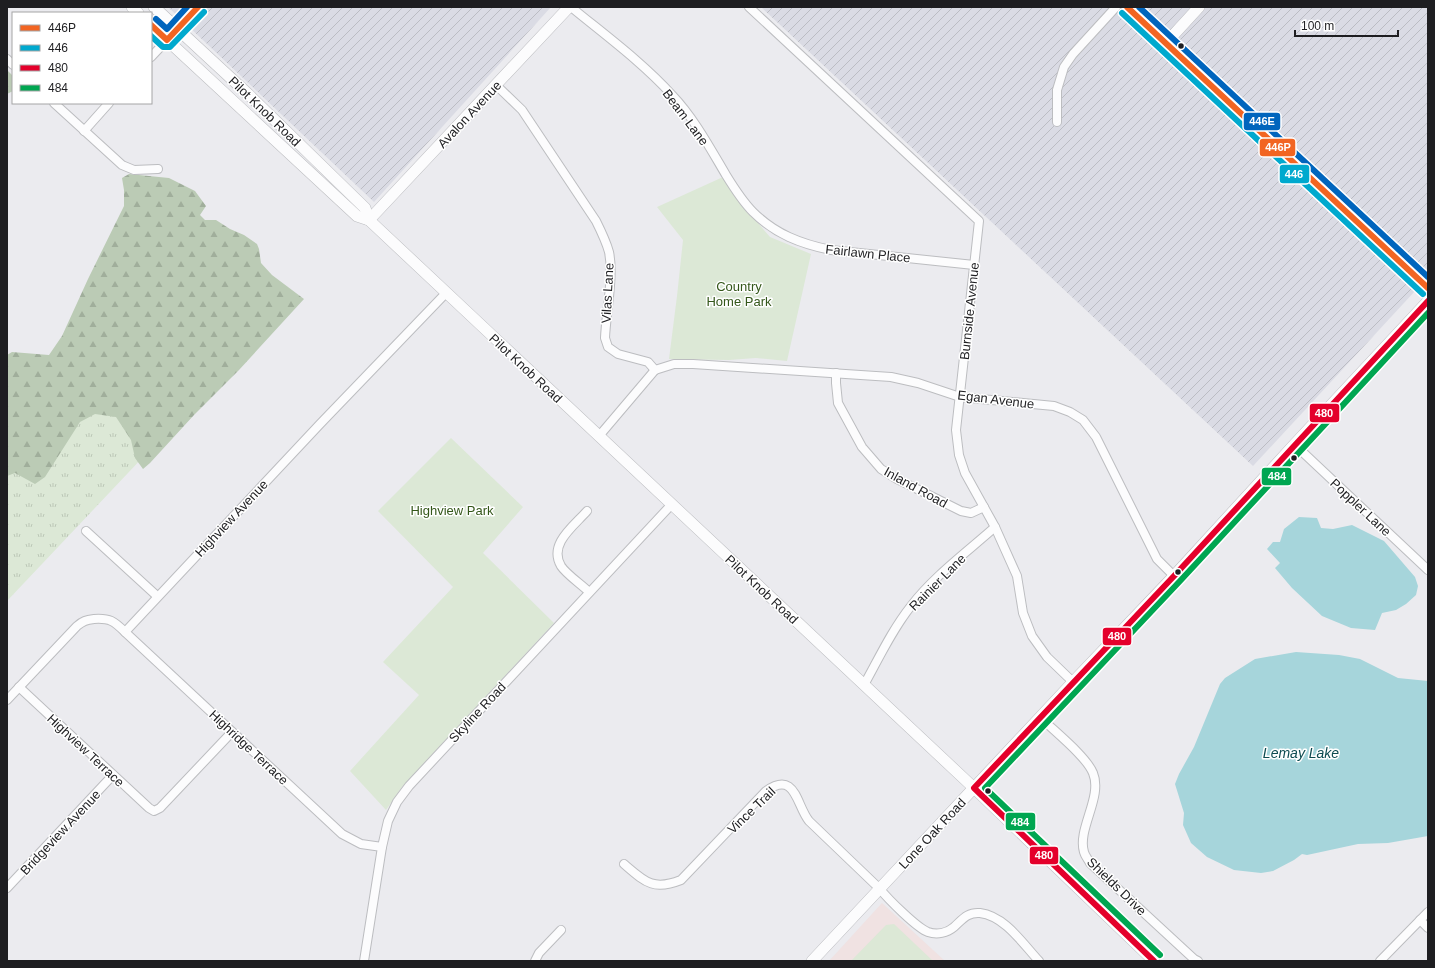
<svg xmlns="http://www.w3.org/2000/svg" width="1435" height="968" viewBox="0 0 1435 968" font-family="Arial,sans-serif">
<style>
.industrial{fill:url(#industrial-furrows)}
.education{fill:#f0e2e2}
.grass{fill:url(#grass-tufts)}
.forest{fill:url(#forest-firs)}
.park{fill:#dce8d6}
.water{fill:#a6d5db}
.lines{fill:none;stroke-linecap:round;stroke-linejoin:round}
.street-casing{stroke:#bcbdc0;stroke-width:10}
.secondary-casing{stroke:#bcbdc0;stroke-width:12}
.street{stroke:#fcfcfd;stroke-width:8}
.secondary{stroke:#fcfcfd;stroke-width:11}
.bus-1-casing{stroke:#fff;stroke-width:9}
.bus-2-casing{stroke:#fff;stroke-width:9}
.bus-3-casing{stroke:#fff;stroke-width:9}
.bus-4-casing{stroke:#fff;stroke-width:9}
.bus-5-casing{stroke:#fff;stroke-width:9}
.bus-1{stroke:#f26522;stroke-width:6}
.bus-2{stroke:#00a9ce;stroke-width:6}
.bus-3{stroke:#e4002b;stroke-width:6}
.bus-4{stroke:#00a651;stroke-width:6}
.bus-5{stroke:#0065bd;stroke-width:6}
.bus-dot{fill:#1e1e21;stroke:#fff;stroke-width:1.5}
.labels{text-anchor:middle;stroke-width:3;stroke-linejoin:round;paint-order:stroke}
.street-label{font-size:13px;fill:#1e1e21;stroke:#fff}
.park-label{font-size:13px;fill:#34571a;stroke:#fff}
.water-label{font-size:14px;font-style:italic;fill:#0d4b50;stroke:#fff}
.line-badge{stroke:#fff;stroke-width:1.5}
.badge-label{font-size:11px;text-anchor:middle;font-weight:bold;fill:#fff}
</style>
<defs>
<pattern id="industrial-furrows" width="10" height="10" patternUnits="userSpaceOnUse"><rect width="10" height="10" fill="#dadbe4"/><path d="M-1 1l2-2M0 10L10 0M9 11l2-2" fill="none" stroke="#bbbcc3"/></pattern>
<pattern id="grass-tufts" width="24" height="20" patternUnits="userSpaceOnUse"><rect width="24" height="20" fill="#dce8d6"/><path d="M3 7l-1-3M5 7V3M7 7l1-3M15 17l-1-3M17 17v-4M19 17l1-3" fill="none" stroke="#bcc7b7"/></pattern>
<pattern id="forest-firs" width="22" height="20" patternUnits="userSpaceOnUse"><rect width="22" height="20" fill="#bbcbb5"/><path d="M5 1l3.5 6h-7zM16 11l3.5 6h-7z" fill="#a0ae9b"/></pattern>
</defs>
<rect width="100%" height="100%" fill="#ebebef"/>
<g class="industrial">
<polygon points="168,7 551,7 374,202"/>
<polygon points="761,7 1428,7 1428,277 1253,466"/>
</g>
<polygon class="education" points="882,903 945,961 829,961"/>
<polygon class="grass" points="7,401 180,418 7,601"/>
<g class="forest">
<polygon points="7,70 13,76 13,91 7,94"/>
<polygon points="129,174 169,178 195,191 206,206 200,215 205,220 216,220 230,229 244,235 257,244 259,249 261,263 272,275 304,299 239,370 194,415 150,463 143,469 135,458 131,440 116,417 95,414 80,422 45,477 35,484 15,473 7,476 7,355 12,352 49,355 62,336 88,279 124,206 124,190 122,178"/>
</g>
<g class="park">
<polygon points="723,177 752,216 770,237 811,254 787,361 756,358 729,360 669,359 677,296 683,240 657,207"/>
<polygon points="451,438 523,507 483,553 554,623 402,787 386,810 350,771 419,695 383,662 453,587 378,511"/>
<polygon points="894,924 933,961 851,961 886,925"/>
</g>
<g class="water">
<polygon points="1299,517 1317,518 1321,528 1333,529 1352,525 1384,541 1415,577 1418,586 1416,595 1406,604 1396,610 1382,613 1375,630 1351,628 1322,616 1292,588 1275,568 1280,563 1267,549 1273,542 1280,542 1284,529"/>
<polygon points="1296,652 1339,655 1360,659 1398,678 1428,681 1428,836 1388,843 1358,844 1307,855 1302,854 1294,860 1273,871 1261,873 1234,870 1207,857 1191,843 1183,825 1184,813 1175,784 1179,774 1194,747 1220,684 1225,678 1255,659"/>
</g>
<g class="lines">
<g class="street-casing">
<g id="street">
<path d="M571 7C605 35 642 62 672 95 694 118 710 148 726 175 734 188 743 202 753 212 775 234 801 244 831 250L974 265"/>
<polyline points="749,7 979,221 956,430 959,455 965,473 995,527 1017,576 1023,613 1032,636 1047,657 1073,682"/>
<polyline points="151,57 167,40"/>
<polyline points="7,59 13,65"/>
<path d="M496 85 522 110 596 221C601 231 606 241 609 252 614 276 606 313 605 338L608 347 618 354 648 362 655 370"/>
<polyline points="54,103 122,165 134,170 158,169"/>
<polyline points="1057,122 1057,90 1064,67 1073,54 1116,7"/>
<polyline points="84,131 109,103"/>
<polyline points="655,370 674,364 693,364 891,377 918,383 960,397 1054,406 1070,412 1083,420 1096,437 1157,559 1174,576"/>
<polyline points="836,373 836,383 838,403 862,447 881,469 897,479 961,511 971,513 984,507"/>
<polyline points="599,436 655,370"/>
<polyline points="1294,444 1428,570"/>
<path d="M587 511C574 526 548 544 561 566 566 574 582 585 589 592"/>
<polyline points="86,531 157,596"/>
<polyline points="125,632 320,424 446,293"/>
<path d="M864 685C879 658 892 630 911 606 934 576 967 552 995 527"/>
<polyline points="19,687 149,808 154,811 160,808 232,732"/>
<path d="M7 700 77 626C83 621 86 620 94 619 110 618 114 621 125 632L342 834 361 844 382 847"/>
<path d="M1040 717C1054 731 1086 756 1093 773 1103 797 1077 829 1084 852 1085 856 1088 859 1090 863L1194 959 1198 961"/>
<path d="M624 864C645 882 653 891 681 880L766 791C796 770 796 805 809 821L880 889C888 899 917 928 928 932 937 935 947 933 954 927 962 920 967 912 980 913 1005 916 1023 944 1039 961"/>
<polyline points="7,888 113,775"/>
<polyline points="1420,920 1428,928"/>
<polyline points="364,961 382,847 388,821 397,802 409,786 672,504"/>
<polyline points="535,961 539,953 561,930"/>
<polyline points="1380,961 1428,912"/>
</g>
</g>
<g class="secondary-casing">
<g id="secondary">
<polyline points="132,7 138,13"/>
<polyline points="154,7 248,94 365,208 369,220"/>
<polyline points="1127,7 1428,288"/>
<polyline points="151,25 357,216 369,220 974,788 1154,961"/>
<polyline points="172,34 198,7"/>
<polyline points="1166,43 1199,7"/>
<polyline points="369,220 569,7"/>
<polyline points="812,961 1073,682 1174,576 1292,447 1428,301"/>
</g>
</g>
<use href="#street" class="street"/>
<use href="#secondary" class="secondary"/>
<g class="bus-1-casing">
<g id="bus-1">
<polyline points="1127,7 1428,288"/>
<polyline points="151,25 167,40 198,7"/>
</g>
</g>
<g class="bus-2-casing">
<g id="bus-2">
<polyline points="1122,13 1423,294"/>
<polyline points="151,36 163,47 170,47 204,12"/>
</g>
</g>
<g class="bus-3-casing">
<polyline id="bus-3" points="1154,961 974,788 1174,576 1428,301"/>
</g>
<g class="bus-4-casing">
<polyline id="bus-4" points="1160,955 985,788 1180,581 1428,313"/>
</g>
<g class="bus-5-casing">
<g id="bus-5">
<polyline points="1139,7 1428,277"/>
<polyline points="156,19 167,29 187,7"/>
</g>
</g>
<use href="#bus-1" class="bus-1"/>
<use href="#bus-2" class="bus-2"/>
<use href="#bus-3" class="bus-3"/>
<use href="#bus-4" class="bus-4"/>
<use href="#bus-5" class="bus-5"/>
</g>
<g class="bus-dot">
<circle cx="1181" cy="46" r="3.5"/>
<circle cx="1294" cy="458" r="3.5"/>
<circle cx="1178" cy="572" r="3.5"/>
<circle cx="988" cy="791" r="3.5"/>
</g>
<g class="labels">
<g class="street-label">
<text transform="translate(265 111) rotate(44)" y="5">Pilot Knob Road</text>
<text transform="translate(469 114) rotate(-47)" y="5">Avalon Avenue</text>
<text transform="translate(686 117) rotate(53)" y="5">Beam Lane</text>
<text transform="translate(868 253) rotate(6)" y="5">Fairlawn Place</text>
<text transform="translate(607 293) rotate(-87)" y="5">Vilas Lane</text>
<text transform="translate(969 311) rotate(-84)" y="5">Burnside Avenue</text>
<text transform="translate(526 368) rotate(43)" y="5">Pilot Knob Road</text>
<text transform="translate(996 399) rotate(7)" y="5">Egan Avenue</text>
<text transform="translate(916 487) rotate(29)" y="5">Inland Road</text>
<text transform="translate(1361 507) rotate(43)" y="5">Poppler Lane</text>
<text transform="translate(231 518) rotate(-47)" y="5">Highview Avenue</text>
<text transform="translate(937 582) rotate(-45)" y="5">Rainier Lane</text>
<text transform="translate(762 589) rotate(43)" y="5">Pilot Knob Road</text>
<text transform="translate(477 712) rotate(-47)" y="5">Skyline Road</text>
<text transform="translate(249 747) rotate(43)" y="5">Highridge Terrace</text>
<text transform="translate(86 750) rotate(43)" y="5">Highview Terrace</text>
<text transform="translate(751 810) rotate(-44)" y="5">Vince Trail</text>
<text transform="translate(60 832) rotate(-47)" y="5">Bridgeview Avenue</text>
<text transform="translate(932 833) rotate(-47)" y="5">Lone Oak Road</text>
<text transform="translate(1117 886) rotate(44)" y="5">Shields Drive</text>
</g>
<g class="park-label">
<text x="739" y="291">Country<tspan x="739" dy="15">Home Park</tspan></text>
<text x="452" y="515">Highview Park</text>
</g>
<g class="water-label">
<text x="1301" y="758">Lemay Lake</text>
</g>
</g>
<g class="line-badge">
<rect x="1243" y="112" width="38" height="19" rx="4" fill="#0065bd"/>
<rect x="1259" y="138" width="37" height="19" rx="4" fill="#f26522"/>
<rect x="1279" y="164" width="31" height="20" rx="4" fill="#00a9ce"/>
<rect x="1309" y="403" width="31" height="20" rx="4" fill="#e4002b"/>
<rect x="1261" y="467" width="31" height="19" rx="4" fill="#00a651"/>
<rect x="1102" y="627" width="30" height="19" rx="4" fill="#e4002b"/>
<rect x="1005" y="812" width="31" height="19" rx="4" fill="#00a651"/>
<rect x="1029" y="846" width="30" height="19" rx="4" fill="#e4002b"/>
</g>
<g class="badge-label">
<text x="1262" y="125">446E</text>
<text x="1278" y="151">446P</text>
<text x="1294" y="178">446</text>
<text x="1324" y="417">480</text>
<text x="1277" y="480">484</text>
<text x="1117" y="640">480</text>
<text x="1020" y="826">484</text>
<text x="1044" y="859">480</text>
</g>
<rect width="1435" height="968" fill="none" stroke="#1e1e21" stroke-width="16"/>
<rect x="12" y="12" width="140" height="92" fill="#ffffff" stroke="#a5a5a6"/>
<rect x="20" y="25" width="20" height="6" fill="#f26522" stroke="#a5a5a6"/>
<text x="48" y="32" font-size="12" fill="#1e1e21">446P</text>
<rect x="20" y="45" width="20" height="6" fill="#00a9ce" stroke="#a5a5a6"/>
<text x="48" y="52" font-size="12" fill="#1e1e21">446</text>
<rect x="20" y="65" width="20" height="6" fill="#e4002b" stroke="#a5a5a6"/>
<text x="48" y="72" font-size="12" fill="#1e1e21">480</text>
<rect x="20" y="85" width="20" height="6" fill="#00a651" stroke="#a5a5a6"/>
<text x="48" y="92" font-size="12" fill="#1e1e21">484</text>
<path d="M1295 30v6h103v-6" fill="none" stroke="#1e1e21" stroke-width="2"/>
<text x="1301" y="30" font-size="12" fill="#1e1e21" stroke="#ffffff" stroke-width="3" paint-order="stroke">100 m</text>
</svg>
